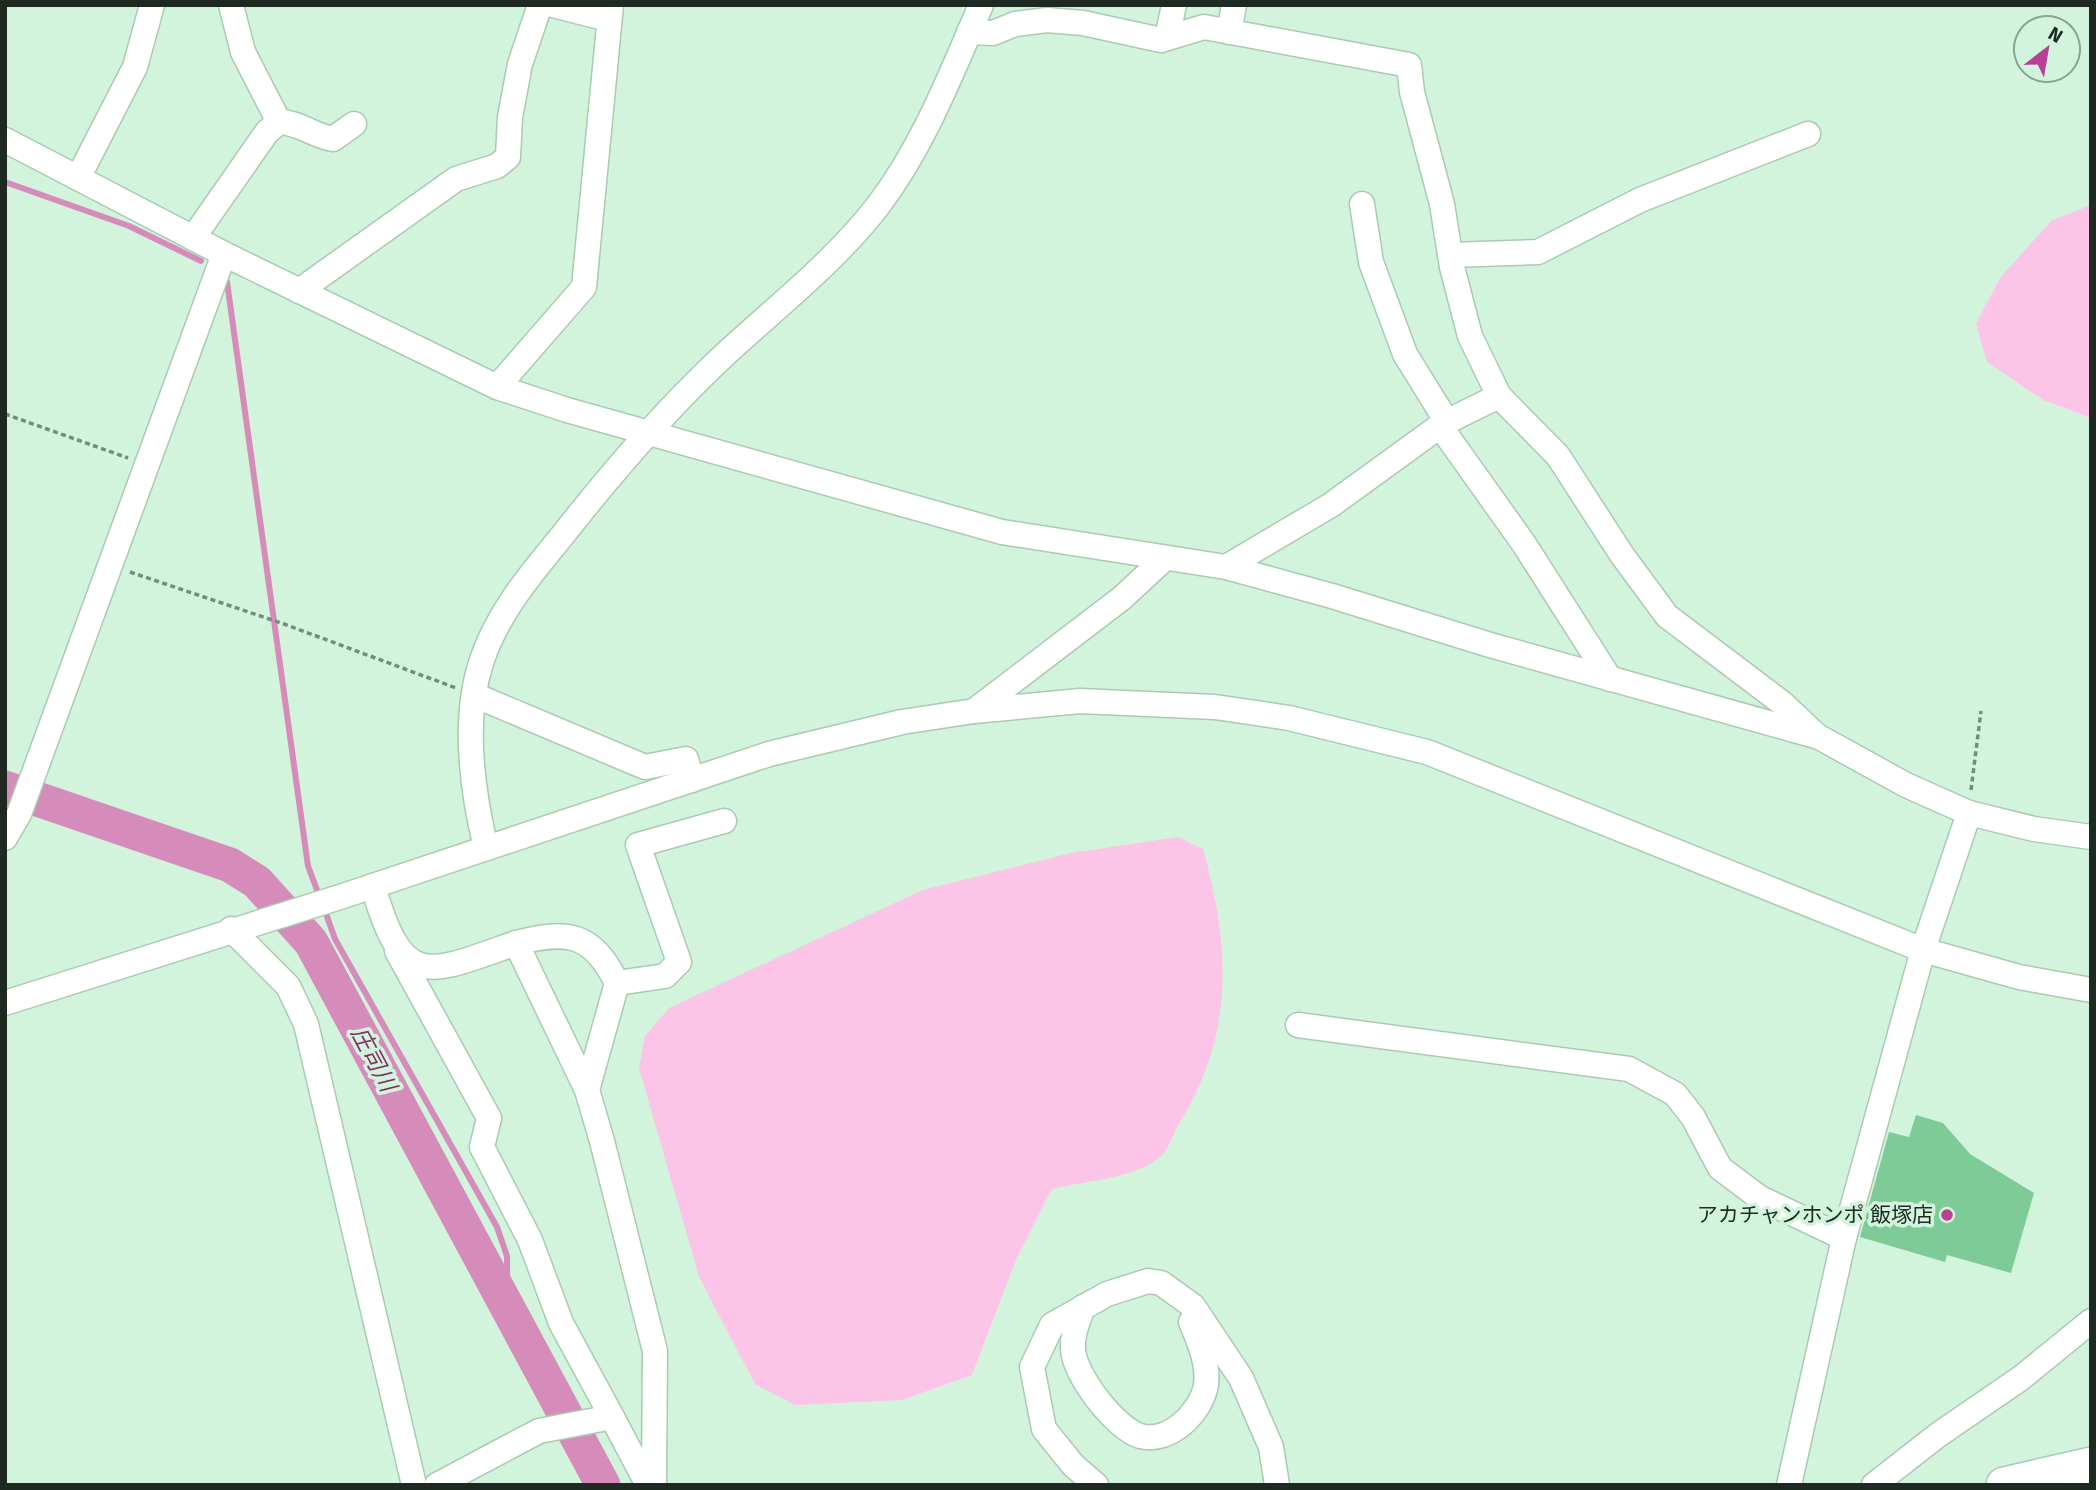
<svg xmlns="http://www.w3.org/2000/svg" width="2096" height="1490" viewBox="0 0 2096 1490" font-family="'Fira Sans','Noto Sans JP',sans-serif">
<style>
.green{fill:#fcc4e6}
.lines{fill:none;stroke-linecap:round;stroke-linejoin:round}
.stream{stroke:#d68cba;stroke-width:6}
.river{stroke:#d68cba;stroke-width:35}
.building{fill:#7fcb97}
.minor-casing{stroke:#aacab2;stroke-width:27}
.highway-casing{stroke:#aacab2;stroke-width:38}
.path{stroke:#758b7b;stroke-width:3.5;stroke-dasharray:5 3.5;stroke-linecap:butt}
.minor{stroke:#fff;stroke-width:24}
.highway{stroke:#fff;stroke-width:35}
.poi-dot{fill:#b94093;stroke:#d3f4dc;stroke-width:2.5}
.labels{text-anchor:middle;stroke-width:7;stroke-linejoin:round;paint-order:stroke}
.poi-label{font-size:21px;fill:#1e2a21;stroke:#d3f4dc;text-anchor:end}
.water-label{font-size:23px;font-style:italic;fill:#832d68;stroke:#d3f4dc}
</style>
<rect width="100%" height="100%" fill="#d3f4dc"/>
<g class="green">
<polygon points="2091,205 2091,418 2043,400 1987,362 1976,324 2000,278 2051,221"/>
<path d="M1178 837 1203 849C1230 945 1235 1034 1180 1122 1174 1132 1168 1152 1159 1158 1129 1180 1087 1180 1052 1189L1017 1257 972 1375 902 1400 795 1405 755 1384 699 1277 639 1068 645 1036 669 1008 923 890 1071 853Z"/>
</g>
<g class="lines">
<g class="stream">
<polyline points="5,182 129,226 201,261"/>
<polyline points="227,282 308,866 320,898"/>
<polyline points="324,908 335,939 497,1227 507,1256 507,1302"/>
</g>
<polyline class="river" points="5,788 230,865 257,882 311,942 603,1485"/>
</g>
<polygon class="building" points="1916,1115 1943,1123 1970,1154 2034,1193 2011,1273 1947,1255 1945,1262 1860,1237 1889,1132 1909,1137"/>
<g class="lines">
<g class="minor-casing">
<g id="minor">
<polyline points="231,5 243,52 279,122"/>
<polyline points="553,5 608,19"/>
<polyline points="969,32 993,33 1015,24 1047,20 1083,23 1161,40 1204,27 1409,65 1412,92 1442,204 1452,267 1470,336 1499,396 1558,456 1622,555 1667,616 1782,703 1816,735"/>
<polyline points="1229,32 1234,5"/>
<polyline points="1167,38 1174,5"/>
<polyline points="5,140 224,254 497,387 567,410 1002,532 1226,567 1332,596 1490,645 1819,737 1906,785 1969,813 2034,829 2091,837"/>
<polyline points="78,178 135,67 152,5"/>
<polyline points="1362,204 1371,262 1405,354 1447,422"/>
<path d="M193 238 267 132 279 122C298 122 314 136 333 139L354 124"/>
<polyline points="1450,255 1538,252 1640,200 1808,134"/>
<polyline points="299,291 456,179 497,166 508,157 510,117 520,64 540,5"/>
<polyline points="497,387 584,287 611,5"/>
<polyline points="1440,426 1524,544 1610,679"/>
<polyline points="1226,567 1331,505 1444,423 1499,396"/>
<polyline points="474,695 645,767 686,759 692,780"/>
<polyline points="974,711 1122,598 1164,559"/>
<polyline points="5,838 19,814 224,254"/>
<path d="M486 848C472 790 462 718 482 660 498 612 531 574 562 536 610 475 661 415 717 362 771 311 831 266 877 207 923 147 951 74 981 5"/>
<path d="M373 886C403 990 426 975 516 943L587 1090 602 1141 655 1351 654 1485"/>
<polyline points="231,929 288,986 306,1024 414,1485"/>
<path d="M516 943C567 930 592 932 617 983L587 1090"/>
<polyline points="397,951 489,1118 482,1147 530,1240 561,1323 612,1417"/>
<polyline points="617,983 665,976 679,962 638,845 724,821"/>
<polyline points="5,1003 343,896 769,754 902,722 974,711 1080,701 1215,707 1289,718 1427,752 1923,950 2019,977 2091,990"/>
<polyline points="1298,1025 1629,1069 1675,1094 1693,1117 1720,1168 1760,1198 1844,1238"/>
<path d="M1083 1307C1078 1322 1072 1333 1073 1349 1074 1375 1115 1428 1140 1436 1169 1444 1201 1413 1206 1385 1209 1364 1199 1341 1191 1322"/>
<polyline points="437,1485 539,1431 612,1417 648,1485"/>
<polyline points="1096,1485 1073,1465 1044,1429 1032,1367 1052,1325 1107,1294 1148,1281 1161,1283 1193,1306 1241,1378 1271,1447 1277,1485"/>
<polyline points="1789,1485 1844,1238 1923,950 1969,813"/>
<polyline points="1874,1485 1938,1435 2021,1378 2091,1321"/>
</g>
</g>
<g class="highway-casing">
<polyline id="highway" points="2004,1485 2091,1465"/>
</g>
<g class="path">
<polyline points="5,414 128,458"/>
<polyline points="130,572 284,624 456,688"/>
<polyline points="1971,790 1981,711"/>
</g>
<use href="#minor" class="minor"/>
<use href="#highway" class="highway"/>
</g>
<circle class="poi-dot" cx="1947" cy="1215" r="7"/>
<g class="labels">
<g class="poi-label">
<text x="1933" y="1222">アカチャンホンポ 飯塚店</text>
</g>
<g class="water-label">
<text transform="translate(374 1059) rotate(62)" y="8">庄司川</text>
</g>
</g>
<rect width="2096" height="1490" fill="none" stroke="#1e2a21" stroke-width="14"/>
<g transform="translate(2047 49) rotate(31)"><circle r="33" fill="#d3f4dc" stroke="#8ba391" stroke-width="2"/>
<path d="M0-5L12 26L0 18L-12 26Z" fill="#b94093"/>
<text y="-10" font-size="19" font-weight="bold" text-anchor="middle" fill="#1e2a21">N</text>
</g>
</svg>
